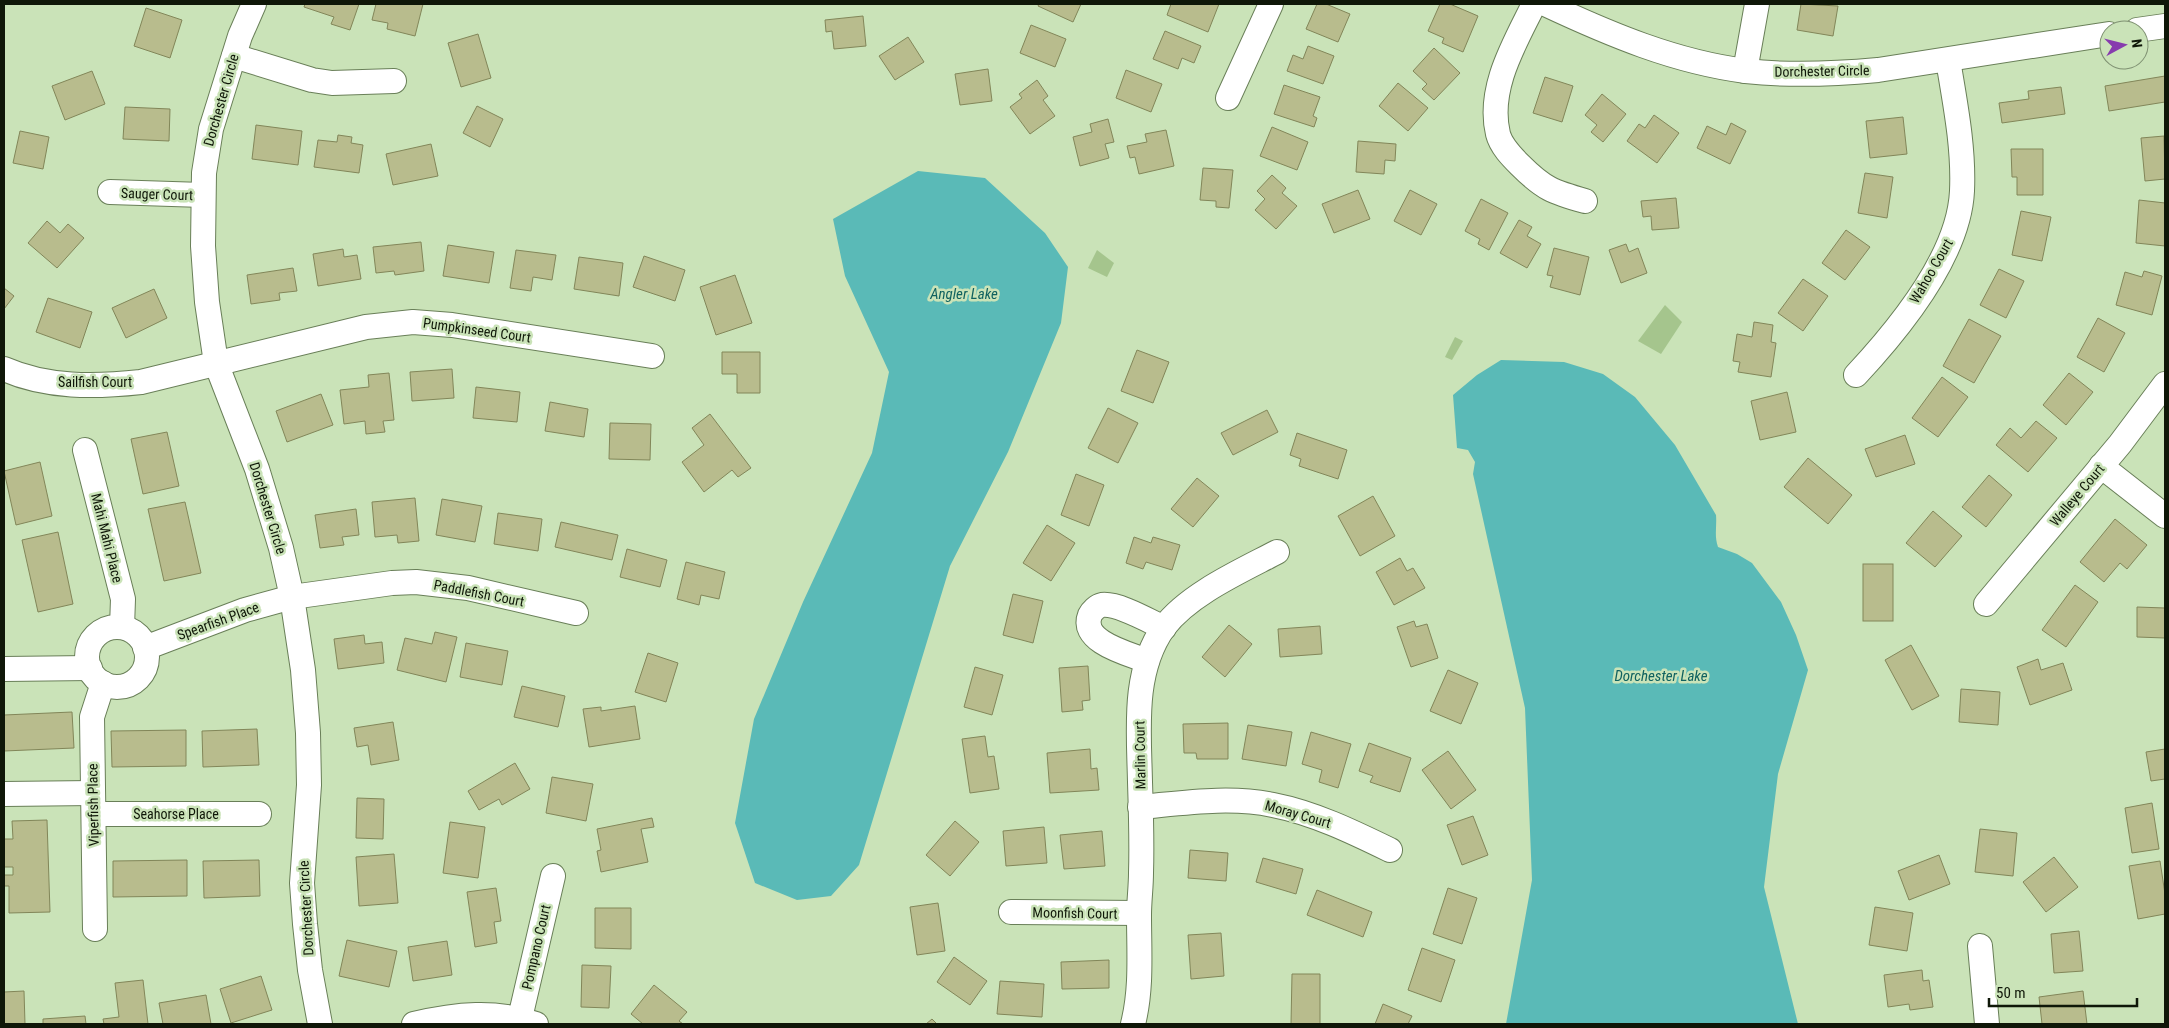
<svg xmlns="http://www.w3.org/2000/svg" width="2169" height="1028" viewBox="0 0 2169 1028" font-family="'Roboto Condensed',sans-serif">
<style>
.green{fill:#a5c58d}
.water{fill:#5abab7}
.building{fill:#b8bc8d;stroke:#828659}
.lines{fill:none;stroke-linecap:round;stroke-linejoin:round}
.minor-casing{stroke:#697f58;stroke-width:26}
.minor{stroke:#fff;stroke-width:24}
.labels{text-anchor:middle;stroke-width:5;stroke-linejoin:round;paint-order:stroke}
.street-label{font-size:14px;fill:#0f1708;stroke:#cae3b8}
.water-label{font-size:15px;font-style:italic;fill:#0f615f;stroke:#cae3b8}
</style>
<rect width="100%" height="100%" fill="#cae3b8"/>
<g class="green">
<polygon points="1097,250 1114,263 1107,277 1088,268"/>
<polygon points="1665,305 1682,322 1661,354 1638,341"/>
<polygon points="1455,337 1463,341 1452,360 1445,357"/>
</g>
<g class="water">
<polygon points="918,171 985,178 1045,233 1068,267 1061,323 1008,452 950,566 859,865 831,896 797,900 755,883 735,823 754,719 803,602 872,453 889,372 845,276 833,219"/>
<path d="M1501 360 1564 362 1603 374 1635 397 1675 445 1716 515C1717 527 1714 535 1718 547L1737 554 1752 563 1781 602 1796 635 1808 670 1778 774 1764 887 1798 1024H1506L1532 880 1525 708 1473 474 1475 462 1468 450 1457 448 1453 395 1477 375Z"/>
</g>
<g class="building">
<polygon points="305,4 359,4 350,30 331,24 334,17 304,7"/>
<polygon points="376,4 423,4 415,36 387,29 388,23 372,20"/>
<polygon points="1039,4 1081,4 1073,22 1038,6"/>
<polygon points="1171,4 1219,4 1208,32 1167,15"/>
<polygon points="1317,4 1326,4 1350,14 1338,42 1306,29"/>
<polygon points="1440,4 1450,4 1478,16 1463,52 1442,43 1444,38 1428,31"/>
<polygon points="1801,4 1838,6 1833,36 1797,30"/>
<polygon points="146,8 182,20 170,58 134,46"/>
<polygon points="863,16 866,46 834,49 832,31 826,32 825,20"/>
<polygon points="1031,25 1066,39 1055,67 1020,53"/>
<polygon points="1165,31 1201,46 1194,63 1182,58 1178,69 1153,59"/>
<polygon points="478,34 491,78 461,87 448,43"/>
<polygon points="908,37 924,62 895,80 879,56"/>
<polygon points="1308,46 1334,56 1323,84 1287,71 1293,55 1303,59"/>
<polygon points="1434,48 1460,73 1434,100 1422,89 1427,84 1413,71"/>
<polygon points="988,69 992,101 960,105 955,74"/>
<polygon points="1126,70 1162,84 1151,112 1116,98"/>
<polygon points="92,71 105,104 65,120 52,86"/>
<polygon points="2165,76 2165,102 2109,111 2105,86"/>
<polygon points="1545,77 1573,86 1562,122 1533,113"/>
<polygon points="1037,80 1048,96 1043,100 1055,116 1030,134 1010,107 1022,98 1019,94"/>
<polygon points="1398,83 1428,108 1408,131 1379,106"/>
<polygon points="1284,85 1320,97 1313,116 1317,118 1314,127 1274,114"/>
<polygon points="2061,87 2065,114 2002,123 1999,103 2029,99 2028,91"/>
<polygon points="1602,94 1626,114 1603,142 1591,132 1597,125 1585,115"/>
<polygon points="477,106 503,119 490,147 463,133"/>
<polygon points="125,107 170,109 169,141 123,139"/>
<polygon points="1654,115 1679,133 1657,163 1627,141 1639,124 1645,128"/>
<polygon points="1903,117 1907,154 1870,158 1866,121"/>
<polygon points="1108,119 1114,142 1105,144 1109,158 1080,166 1073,137 1092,132 1090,124"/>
<polygon points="1731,123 1746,131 1730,164 1697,148 1707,126 1726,135"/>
<polygon points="256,125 302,131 298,165 252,159"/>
<polygon points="1272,127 1308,142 1297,170 1260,156"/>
<polygon points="1166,130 1174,166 1139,174 1135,157 1130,158 1127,146 1147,142 1145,134"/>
<polygon points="20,131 49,137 43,169 13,163"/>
<polygon points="338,135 352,137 351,143 363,145 359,173 314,167 318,140 337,142"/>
<polygon points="2164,136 2165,179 2145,181 2141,138"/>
<polygon points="1358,141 1396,144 1395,161 1385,160 1384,174 1356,172"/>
<polygon points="431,144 438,176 393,185 386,154"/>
<polygon points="2011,149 2043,149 2043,195 2017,195 2017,177 2012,177"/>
<polygon points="1203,168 1233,170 1229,208 1216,207 1216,201 1200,200"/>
<polygon points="1865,173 1893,177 1887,218 1858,213"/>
<polygon points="1272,175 1286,188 1282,193 1297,206 1276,229 1255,210 1265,199 1257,191"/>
<polygon points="1358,190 1370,219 1334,233 1322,204"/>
<polygon points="1410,190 1437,204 1421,235 1394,221"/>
<polygon points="1676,198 1679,228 1652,230 1651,216 1643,217 1641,201"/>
<polygon points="1481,199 1508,213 1489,250 1478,244 1480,239 1465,231"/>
<polygon points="2139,200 2165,203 2165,246 2136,243"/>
<polygon points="2021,211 2051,217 2042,261 2012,255"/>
<polygon points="1519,220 1532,227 1527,236 1541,244 1527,268 1500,253"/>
<polygon points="47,221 60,233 68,224 84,238 57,268 28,243"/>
<polygon points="1846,230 1870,247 1845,280 1822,263"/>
<polygon points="421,242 424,271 395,275 394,271 376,273 373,247"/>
<polygon points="1626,244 1629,252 1638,248 1647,273 1621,283 1609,250"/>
<polygon points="448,245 494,252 489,283 443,276"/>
<polygon points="1554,248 1589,257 1580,295 1550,287 1553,276 1547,275"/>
<polygon points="343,249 344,257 357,255 361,279 318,286 313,254"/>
<polygon points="516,250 556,255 552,280 533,277 531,291 510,288"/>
<polygon points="644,256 685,270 675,301 633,287"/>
<polygon points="579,257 623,263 619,296 574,289"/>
<polygon points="293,268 297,291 279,293 280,300 251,304 247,275"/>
<polygon points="1999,269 2024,281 2006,318 1980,305"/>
<polygon points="2144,271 2162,276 2152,315 2116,305 2125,272 2142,277"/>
<polygon points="735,275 752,323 716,335 700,287"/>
<polygon points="1803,279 1828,296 1803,331 1778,313"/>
<polygon points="4,288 14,296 4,309"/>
<polygon points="154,289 167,318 126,338 112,308"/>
<polygon points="48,298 92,312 80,348 36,332"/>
<polygon points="2098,318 2125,333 2104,372 2077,357"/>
<polygon points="1969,319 2001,336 1974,383 1943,366"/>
<polygon points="1754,322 1773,325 1771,342 1776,343 1771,377 1738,372 1740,362 1733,361 1737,334 1752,337"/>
<polygon points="1137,350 1169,362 1153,403 1121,391"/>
<polygon points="722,352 760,352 760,393 737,393 737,374 722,374"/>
<polygon points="452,369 454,398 412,401 410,372"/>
<polygon points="389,373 394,420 383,421 385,432 366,434 365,421 344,424 340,390 369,387 368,375"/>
<polygon points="2069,373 2093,392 2066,425 2043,405"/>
<polygon points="1942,377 1968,397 1938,437 1912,418"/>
<polygon points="476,387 520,392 517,422 473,418"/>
<polygon points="1787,392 1796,432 1760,440 1751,401"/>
<polygon points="321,394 333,425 287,442 276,411"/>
<polygon points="550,402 588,409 584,437 545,431"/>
<polygon points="1108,408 1138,423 1118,463 1088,448"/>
<polygon points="1267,410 1278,432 1233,455 1221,433"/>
<polygon points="710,414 751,468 738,477 732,470 704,492 682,462 704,445 692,428"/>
<polygon points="2036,421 2057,438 2028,472 1996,445 2010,428 2021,438"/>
<polygon points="610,423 651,424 650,460 609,459"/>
<polygon points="167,432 179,486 143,494 131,439"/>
<polygon points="1297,433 1347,450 1338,479 1299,466 1301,459 1290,455"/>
<polygon points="1905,435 1915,464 1876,477 1865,449"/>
<polygon points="1808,458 1852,495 1828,524 1784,487"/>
<polygon points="40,462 52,516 16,525 4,471"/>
<polygon points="1076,474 1104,485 1089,526 1061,515"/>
<polygon points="1989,475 2012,495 1986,527 1962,507"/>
<polygon points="1197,478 1219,496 1193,527 1171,509"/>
<polygon points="1373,496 1395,536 1360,556 1338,516"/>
<polygon points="415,498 419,541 398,543 397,535 375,537 372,502"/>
<polygon points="442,499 482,506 475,542 436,535"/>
<polygon points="185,502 201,573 164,581 148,509"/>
<polygon points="356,509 359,535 342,537 344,545 320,548 315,515"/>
<polygon points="1933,511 1962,536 1935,567 1906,543"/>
<polygon points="498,513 542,519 538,551 494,544"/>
<polygon points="2115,519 2147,545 2127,569 2120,563 2104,582 2080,562"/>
<polygon points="561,522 618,535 612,560 555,547"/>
<polygon points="1047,525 1075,543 1051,581 1023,563"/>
<polygon points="58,532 73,604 38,612 22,540"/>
<polygon points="1134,537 1151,543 1153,537 1180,545 1172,570 1146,562 1143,569 1126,563"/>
<polygon points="627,549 667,560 660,587 620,577"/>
<polygon points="1400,558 1407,571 1413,568 1425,588 1394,605 1376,572"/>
<polygon points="686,562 725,572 719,599 701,595 699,605 677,599"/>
<rect x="1863" y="564" width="30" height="57"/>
<polygon points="2075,585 2098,602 2066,647 2042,630"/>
<polygon points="1013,594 1043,601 1033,643 1003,635"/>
<polygon points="2137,607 2165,608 2165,638 2137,637"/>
<polygon points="1414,621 1416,627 1427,624 1438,658 1411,667 1397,627"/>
<polygon points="1229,625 1252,644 1225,677 1202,657"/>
<polygon points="1320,626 1322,654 1280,657 1278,629"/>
<polygon points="435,632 457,637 446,682 397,670 405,638 432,644"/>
<polygon points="364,635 365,644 382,642 384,663 338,669 334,639"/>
<polygon points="466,643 508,651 502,685 460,677"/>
<polygon points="1911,645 1939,696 1912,710 1885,660"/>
<polygon points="648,653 678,663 666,702 635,692"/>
<polygon points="2038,659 2041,670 2063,663 2072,690 2030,705 2017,667"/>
<polygon points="1088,666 1090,700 1082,701 1083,710 1062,712 1059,668"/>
<polygon points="975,667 1003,675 992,715 964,707"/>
<polygon points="1448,670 1478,683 1461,724 1430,711"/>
<polygon points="522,686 565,696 558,727 514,717"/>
<polygon points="1961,689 2000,692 1998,725 1959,722"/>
<polygon points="635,706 640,739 589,747 583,709 601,707 601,711"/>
<polygon points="72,712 74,748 4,751 4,715"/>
<polygon points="393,722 399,760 371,765 368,745 357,747 354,728"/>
<polygon points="1228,723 1228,759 1197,759 1196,753 1184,753 1183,724"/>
<polygon points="1248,725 1292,732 1286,766 1242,759"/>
<polygon points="257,729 259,765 203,767 202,731"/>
<polygon points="186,730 186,766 112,767 111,731"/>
<polygon points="1311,732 1351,744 1338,788 1319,782 1322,770 1302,764"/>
<polygon points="985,736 988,757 994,756 999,789 970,793 962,739"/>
<polygon points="1369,743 1411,758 1400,792 1370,782 1373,776 1359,771"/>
<polygon points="1090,749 1091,769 1097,768 1099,790 1050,793 1047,753"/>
<polygon points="2165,749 2165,779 2151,781 2146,752"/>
<polygon points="1448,751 1476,790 1451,809 1422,770"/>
<polygon points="515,763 530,789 502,805 499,799 479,810 468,791"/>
<polygon points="552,777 593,784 586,821 546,813"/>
<polygon points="357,798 384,799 383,839 356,838"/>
<polygon points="2152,803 2159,849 2132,853 2125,808"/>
<polygon points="1473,816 1488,855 1462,865 1447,825"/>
<polygon points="652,818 654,827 641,829 648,862 601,872 597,851 601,850 597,829"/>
<polygon points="47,820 50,912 9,913 9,886 4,886 4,875 13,875 13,867 4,867 4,839 13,839 12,821"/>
<polygon points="955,821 979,842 950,876 926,855"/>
<polygon points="450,822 485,827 478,878 443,873"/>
<polygon points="1044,827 1047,863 1006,866 1003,831"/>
<polygon points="1980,829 2017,833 2013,876 1975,872"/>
<polygon points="1102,831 1105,866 1064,869 1060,835"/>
<polygon points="1190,850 1228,853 1226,881 1188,878"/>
<polygon points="394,854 398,903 359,906 356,857"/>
<polygon points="1939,855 1950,884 1909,900 1898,871"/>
<polygon points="2054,857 2078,887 2046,912 2023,882"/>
<polygon points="1263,858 1303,869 1296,894 1256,882"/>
<polygon points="187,860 187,896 113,897 113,861"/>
<polygon points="259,860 260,896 204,898 203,861"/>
<polygon points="2160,861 2165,894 2165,914 2138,919 2129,866"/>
<polygon points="496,888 501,921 494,922 497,943 475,947 467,892"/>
<polygon points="1448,888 1477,898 1462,944 1433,934"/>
<polygon points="1317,890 1372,912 1363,937 1307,915"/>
<polygon points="938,903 945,951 917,955 910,907"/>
<polygon points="1875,907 1913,913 1907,951 1869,945"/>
<polygon points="595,908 631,908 631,949 595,948"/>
<polygon points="2079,931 2083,971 2054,973 2051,934"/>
<polygon points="1221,933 1224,976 1191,979 1188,935"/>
<polygon points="347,940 397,951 389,987 339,976"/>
<polygon points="447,941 452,975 413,981 408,947"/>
<polygon points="1422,948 1455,960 1441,1002 1408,990"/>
<polygon points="954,957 987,981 970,1005 937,982"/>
<polygon points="1109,960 1109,988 1062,989 1061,962"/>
<polygon points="582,965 611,966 609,1008 581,1007"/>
<polygon points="1922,970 1923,981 1929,980 1933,1007 1910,1010 1909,1004 1888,1007 1884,975"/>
<polygon points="1292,974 1320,974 1320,1024 1291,1024"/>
<polygon points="261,976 272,1010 231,1023 220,989"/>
<polygon points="143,980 148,1024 104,1024 103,1019 119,1017 115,983"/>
<polygon points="1000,981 1044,984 1042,1017 997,1014"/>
<polygon points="654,985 687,1012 679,1021 683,1024 643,1024 631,1014"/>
<polygon points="24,991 25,1024 4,1024 4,992"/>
<polygon points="2083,991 2087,1024 2042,1024 2039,997"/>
<polygon points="206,995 211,1024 163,1024 159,1003"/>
<polygon points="1383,1004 1412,1016 1408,1024 1375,1024"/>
<polygon points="85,1016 86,1024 43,1024 43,1019"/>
<polygon points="932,1019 937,1024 926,1024"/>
</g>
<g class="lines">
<g class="minor-casing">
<g id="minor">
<polyline points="254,4 240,36 211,129 204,173 203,246 207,302 216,363 257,469 281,548 292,597 303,670 308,733 309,785 302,883 305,924 310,970 320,1024"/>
<path d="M1534 4C1515 43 1487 88 1498 134 1501 146 1512 157 1520 165 1544 189 1553 192 1585 201"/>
<path d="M1545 4C1609 34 1675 62 1746 71 1790 76 1834 74 1878 70L2109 34"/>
<polyline points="2137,30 2165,26"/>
<polyline points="234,56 312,80 332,83 394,81"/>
<polyline points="1745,71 1757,4"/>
<polyline points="1228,98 1271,4"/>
<polyline points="110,192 203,195"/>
<path d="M4 369C47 388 95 387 141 382L366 327 413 322 452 325 652 356"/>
<path d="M1856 375C1898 330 1959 256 1962 191 1964 147 1955 103 1948 60"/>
<polyline points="85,450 123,599 122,627"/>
<polyline points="2101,466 2165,516"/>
<polyline points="1986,604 2120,444 2165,384"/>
<circle cx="117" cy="657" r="30"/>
<polyline points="145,648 245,610 292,597 392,583 416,582 468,588 576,613"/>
<path d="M1147 661C1130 654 1079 642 1090 615 1092 611 1097 606 1102 605 1118 603 1149 621 1164 628"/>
<polyline points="4,669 90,668"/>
<polyline points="4,794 93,793"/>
<path d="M1140 807C1184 803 1230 796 1273 805 1314 813 1353 832 1390 850"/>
<polyline points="94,814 259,814"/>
<polyline points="1011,912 1139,913"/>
<polyline points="95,929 92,717 103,683"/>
<polyline points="1980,946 1987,1024"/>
<polyline points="520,1018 553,876"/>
<path d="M414 1024C456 1014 496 1010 536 1024"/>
<path d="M1133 1024C1142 988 1139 952 1139 915 1139 901 1141 887 1141 873 1142 843 1141 812 1140 782 1139 731 1132 672 1164 627 1189 594 1241 571 1277 552"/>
</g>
</g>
<use href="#minor" class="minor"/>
</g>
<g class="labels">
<g class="street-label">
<text transform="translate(1822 71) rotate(-1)" y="5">Dorchester Circle</text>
<text transform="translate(221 100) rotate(-74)" y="5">Dorchester Circle</text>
<text transform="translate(157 194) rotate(2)" y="5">Sauger Court</text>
<text transform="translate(1931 271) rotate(-60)" y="5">Wahoo Court</text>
<text transform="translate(477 330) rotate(8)" y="5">Pumpkinseed Court</text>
<text x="95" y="387">Sailfish Court</text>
<text transform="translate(2077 495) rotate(-50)" y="5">Walleye Court</text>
<text transform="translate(268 508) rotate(73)" y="5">Dorchester Circle</text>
<text transform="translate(107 538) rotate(76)" y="5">Mahi Mahi Place</text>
<text transform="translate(479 593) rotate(11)" y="5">Paddlefish Court</text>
<text transform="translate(218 621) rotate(-20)" y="5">Spearfish Place</text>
<text transform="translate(1140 755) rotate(-91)" y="5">Marlin Court</text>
<text transform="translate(93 805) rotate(-91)" y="5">Viperfish Place</text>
<text x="176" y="819">Seahorse Place</text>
<text transform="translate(1298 814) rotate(16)" y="5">Moray Court</text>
<text transform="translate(306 908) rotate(-93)" y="5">Dorchester Circle</text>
<text transform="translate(1075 913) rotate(1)" y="5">Moonfish Court</text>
<text transform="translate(536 947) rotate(-77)" y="5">Pompano Court</text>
</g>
<g class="water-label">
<text x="964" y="299">Angler Lake</text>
<text x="1661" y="681">Dorchester Lake</text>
</g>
</g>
<rect width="2169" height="1028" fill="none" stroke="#0f1708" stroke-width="10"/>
<g transform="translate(2124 45) rotate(83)"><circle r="24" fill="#cae3b8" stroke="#7f9172"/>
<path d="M0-4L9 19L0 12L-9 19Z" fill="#873cae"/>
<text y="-8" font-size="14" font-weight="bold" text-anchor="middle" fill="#0f1708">N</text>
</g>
<path d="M1989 998v8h148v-8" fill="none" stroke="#0f1708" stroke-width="2.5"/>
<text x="1996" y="998" font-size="15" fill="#0f1708" stroke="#cae3b8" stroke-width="4" paint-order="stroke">50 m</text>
</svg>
